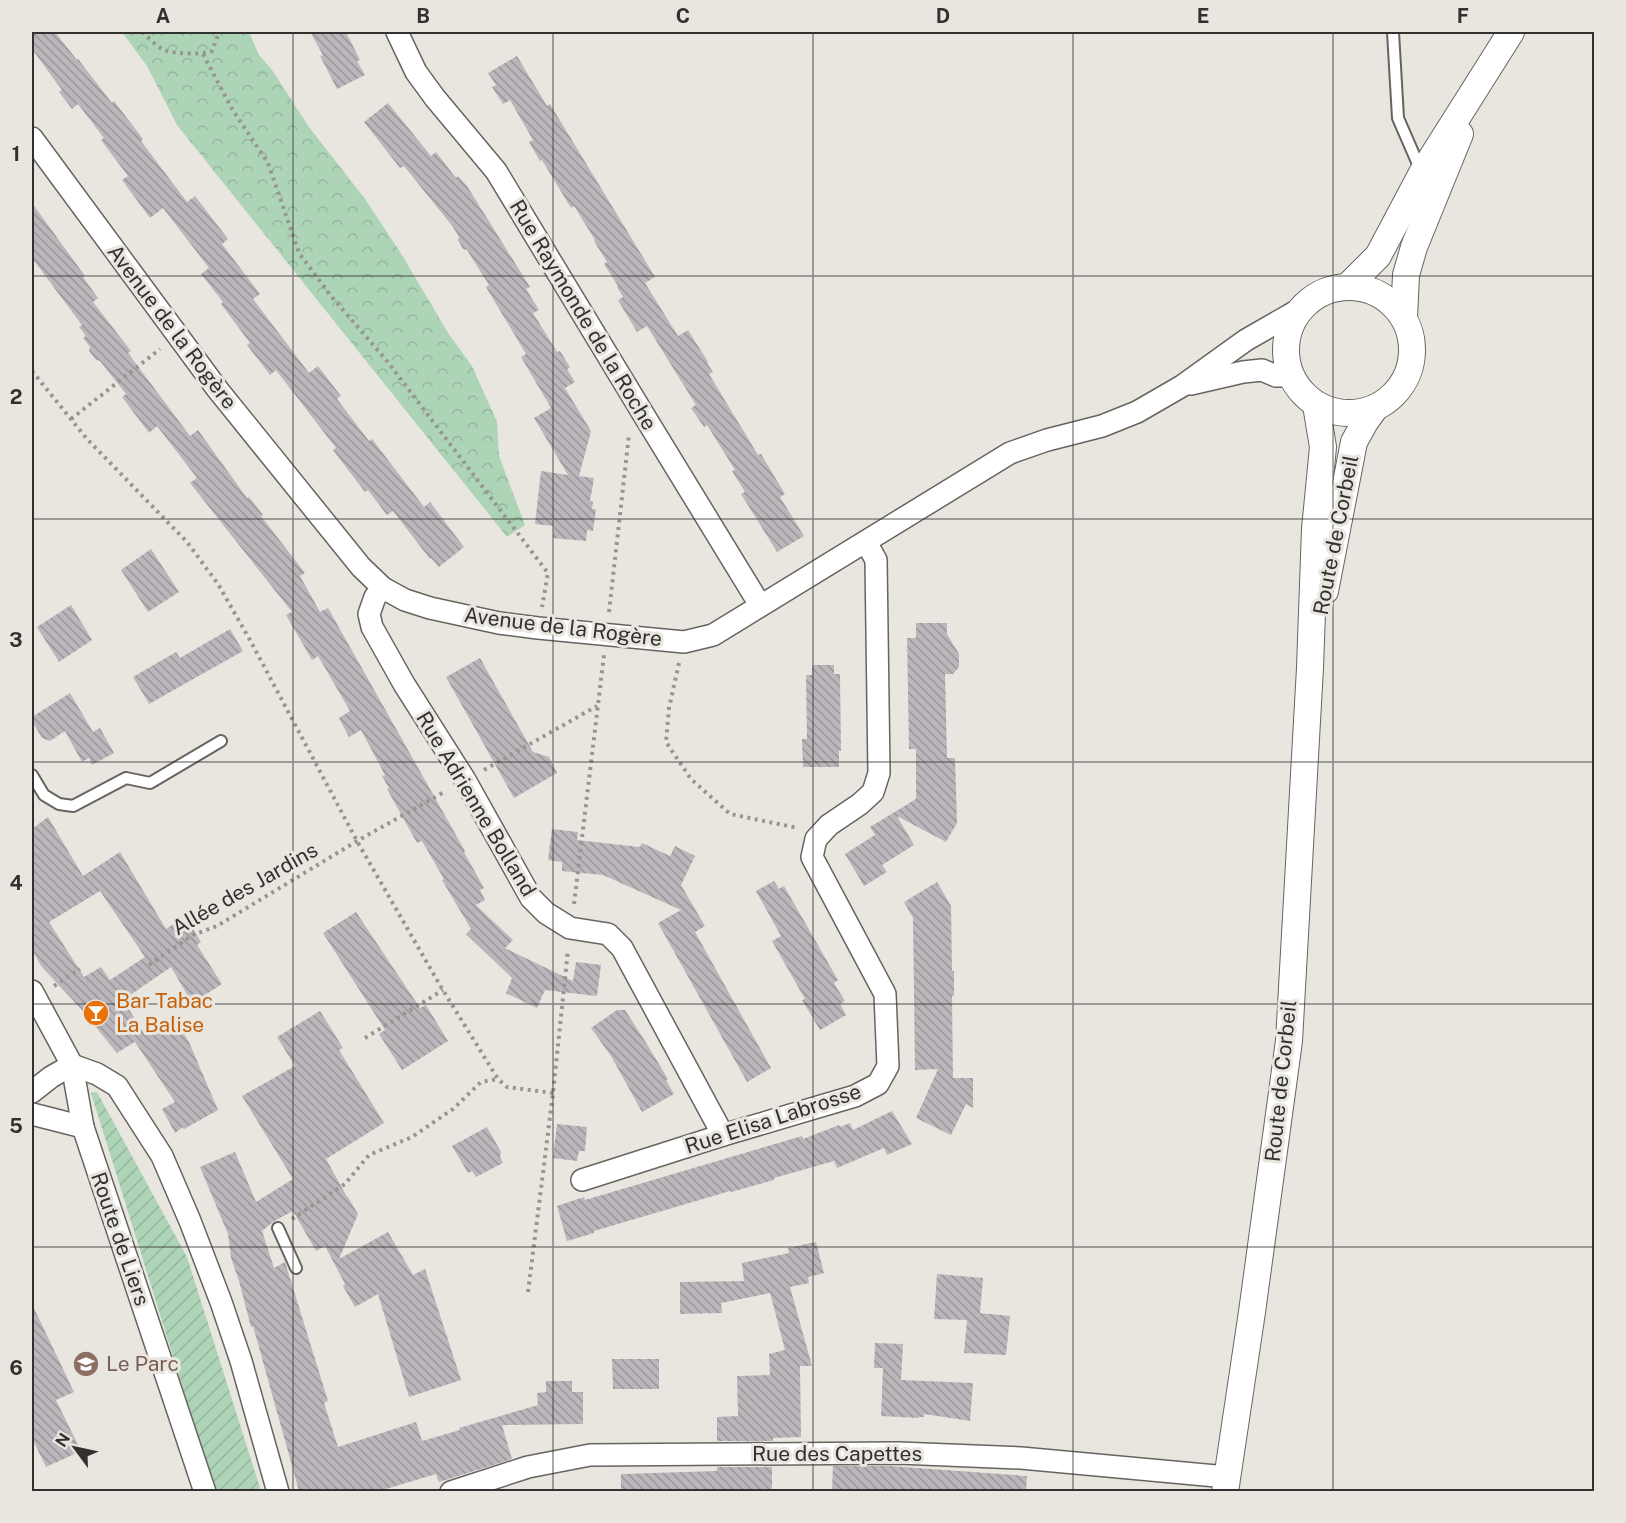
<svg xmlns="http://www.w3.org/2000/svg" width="1626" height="1523" viewBox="0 0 1626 1523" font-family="'Public Sans',sans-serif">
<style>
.forest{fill:url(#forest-crowns)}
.garden{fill:url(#garden-furrows)}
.building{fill:url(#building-back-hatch);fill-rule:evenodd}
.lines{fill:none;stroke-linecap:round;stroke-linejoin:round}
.service-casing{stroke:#676460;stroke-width:14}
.minor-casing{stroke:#676460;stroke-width:24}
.tertiary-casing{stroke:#676460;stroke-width:28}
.path{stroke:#979591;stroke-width:4;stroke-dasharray:3 4.5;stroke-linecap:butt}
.service{stroke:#fff;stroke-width:10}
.minor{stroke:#fff;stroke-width:21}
.tertiary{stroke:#fff;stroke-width:26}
.grid{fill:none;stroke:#32312f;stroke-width:1.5;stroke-opacity:0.55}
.labels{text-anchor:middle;stroke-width:6;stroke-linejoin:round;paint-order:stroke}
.street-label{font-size:21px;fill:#32312f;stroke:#e9e6e0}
.food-label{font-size:21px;fill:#c56008;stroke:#e9e6e0;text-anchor:start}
.education-label{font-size:21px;fill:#785e54;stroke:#e9e6e0;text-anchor:start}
.neatline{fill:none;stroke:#32312f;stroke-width:2}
.grid-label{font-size:20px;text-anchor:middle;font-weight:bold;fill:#32312f}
</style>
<defs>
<pattern id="forest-crowns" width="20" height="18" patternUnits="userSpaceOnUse" patternTransform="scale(1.5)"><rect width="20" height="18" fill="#add4b7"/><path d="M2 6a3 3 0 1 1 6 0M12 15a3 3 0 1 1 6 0" fill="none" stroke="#95b69e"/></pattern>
<pattern id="garden-furrows" width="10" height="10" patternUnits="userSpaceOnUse" patternTransform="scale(1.5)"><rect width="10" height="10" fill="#add4b7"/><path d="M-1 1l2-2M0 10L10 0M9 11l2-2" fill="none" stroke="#95b69e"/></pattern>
<pattern id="building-back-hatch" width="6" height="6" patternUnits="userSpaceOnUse" patternTransform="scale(1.5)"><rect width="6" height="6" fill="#bbb6bb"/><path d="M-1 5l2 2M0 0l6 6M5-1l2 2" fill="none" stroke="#999598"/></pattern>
</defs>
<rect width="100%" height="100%" fill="#e9e6e0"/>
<polygon class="forest" points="122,32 249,32 259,55 272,70 309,127 365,199 402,255 448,333 472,366 497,422 499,456 525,525 507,537 177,125 147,66"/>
<polygon class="garden" points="97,1092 187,1257 261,1491 215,1491 91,1093"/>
<g class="building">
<polygon points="32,32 55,32 77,60 78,59 112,103 114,101 143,139 141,141 187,202 195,196 228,239 222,244 260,294 253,299 309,373 318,366 341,396 337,399 369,441 372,439 424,507 430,502 464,547 439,567 431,558 430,559 393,511 387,515 368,490 365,492 333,450 336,448 276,370 270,375 247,345 250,343 221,304 223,302 201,274 209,268 163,208 150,218 122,180 128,176 101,140 104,138 78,104 72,109 59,92 62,90 53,78 32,49"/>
<polygon points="310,32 346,32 360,60 357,61 365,75 337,89 320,56 323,55"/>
<polygon points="517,56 547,106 550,104 655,277 645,283 678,336 688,330 708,362 707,363 713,372 709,374 758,455 761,454 785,494 780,497 804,536 777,552 741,494 745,492 732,471 735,470 707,425 704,427 691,408 696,405 647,326 637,332 618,300 623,297 617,287 618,286 604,264 607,262 594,241 595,240 574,206 571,208 542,160 540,161 529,142 533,140 510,100 503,104 492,87 496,85 488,73"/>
<polygon points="388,103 431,156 436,152 456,178 458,176 467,186 530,287 526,289 539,310 533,313 557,352 560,351 570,367 567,369 575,382 565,388 591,431 579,476 594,478 590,501 593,502 592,509 596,509 593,531 587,530 586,541 553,538 554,526 535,524 541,471 568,475 534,418 551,408 521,357 526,354 486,287 489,285 467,250 463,249 458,240 459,237 453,227 404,166 400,168 364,122"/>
<polygon points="32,203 85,276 83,277 98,298 93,302 131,351 128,353 190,436 198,430 247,498 249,497 263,515 261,516 305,573 300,576 320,612 328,608 465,851 464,852 484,888 480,890 485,900 476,905 513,940 505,948 573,981 576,962 601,965 597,996 545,990 537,1008 506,993 512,978 466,934 471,929 442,880 444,879 422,841 417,843 387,789 389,788 382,776 385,775 361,730 349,737 339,718 350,711 318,656 312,660 286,615 292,612 190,483 197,478 157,426 149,433 122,397 126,394 100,361 96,360 89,351 90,347 83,338 86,336 79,327 82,325 32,258"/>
<polygon points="151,549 179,592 148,612 121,570"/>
<polygon points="71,605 92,640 59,662 37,627"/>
<polygon points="916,623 947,623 947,634 959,654 959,667 953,674 945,674 947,758 955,758 957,823 946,842 897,816 914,845 882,865 887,872 864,886 845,854 875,835 870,827 916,799 916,749 909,749 907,638 916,638"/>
<polygon points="230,629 243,651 149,704 133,677 176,652 180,658"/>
<polygon points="480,658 533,752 549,757 557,773 514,798 446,677"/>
<polygon points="812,665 834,665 834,674 840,674 841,751 839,750 839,767 803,767 802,739 807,739 806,675 812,675"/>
<polygon points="70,693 93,732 100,728 114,753 92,765 89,758 82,762 65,731 50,741 42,738 32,721 32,717"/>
<path d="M48 817 83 876 120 852 166 929 180 920 186 927 191 926 201 942 197 945 222 984 192 1003 171 967 123 1000 145 1035 173 1016 189 1042 218 1110 184 1129 183 1127 175 1133 162 1109 175 1102 135 1042 141 1038 117 1053 82 1010 42 967 32 950V829ZM100 891 145 957 110 980 101 967 84 977 49 922Z"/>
<polygon points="552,829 578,832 577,840 640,847 642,843 670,856 675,846 695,856 681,885 705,926 695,932 771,1068 747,1082 658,923 681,910 603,875 562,871 562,862 548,860"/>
<polygon points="774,881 779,889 784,886 838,980 834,983 845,1001 840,1004 846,1015 820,1030 802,1000 805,999 772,941 781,936 756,891"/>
<polygon points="937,882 951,906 952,971 954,971 954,996 952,996 953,1078 973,1078 973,1108 966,1104 951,1135 916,1118 938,1069 915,1070 913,918 904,902"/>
<polygon points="356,912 420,1008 426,1005 448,1041 402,1070 379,1034 385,1030 323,933"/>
<polygon points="617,1010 625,1010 645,1041 668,1079 666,1080 674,1094 642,1112 611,1056 591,1028"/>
<polygon points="320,1011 343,1048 339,1050 384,1123 326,1159 347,1197 348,1197 358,1214 339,1259 388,1232 413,1275 425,1269 461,1380 409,1397 378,1294 355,1307 343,1286 345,1284 325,1246 316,1251 293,1211 274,1221 262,1231 274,1268 285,1262 328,1401 324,1403 338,1447 416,1422 422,1441 460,1430 459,1428 538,1405 537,1393 546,1392 546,1381 572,1381 572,1392 583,1392 583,1424 502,1425 512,1459 439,1482 436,1474 379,1491 299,1491 253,1326 251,1327 239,1281 231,1258 228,1234 200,1167 235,1152 256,1202 293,1179 242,1096 295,1066 277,1037"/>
<polygon points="892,1111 912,1144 887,1155 884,1148 837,1168 834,1161 774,1178 774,1180 731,1192 730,1191 594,1231 594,1233 567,1241 557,1206 584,1197 585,1200 802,1136 803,1139 839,1125 840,1127 850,1123 853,1130"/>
<polygon points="557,1124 587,1127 585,1151 579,1151 577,1161 553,1158"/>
<polygon points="487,1127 501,1152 500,1157 503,1163 476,1177 472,1171 468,1173 452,1146"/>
<polygon points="816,1242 824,1273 808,1277 809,1283 790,1287 812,1366 800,1366 801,1437 773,1438 773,1441 717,1441 717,1417 738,1416 737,1376 770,1375 769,1354 785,1350 770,1293 721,1303 722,1313 680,1314 680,1282 744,1281 742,1263 789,1253 788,1248"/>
<polygon points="937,1274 983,1278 980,1313 1010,1316 1006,1355 964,1353 967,1320 934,1319"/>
<polygon points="32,1304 74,1392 56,1400 81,1451 46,1467 32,1438"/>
<polygon points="875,1343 903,1344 901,1380 973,1383 970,1421 924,1414 924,1417 919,1417 919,1418 881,1416 883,1368 874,1368"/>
<polygon points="612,1359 659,1359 659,1389 613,1389"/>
<polygon points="833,1466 889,1466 1027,1476 1026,1491 832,1491"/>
<polygon points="717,1467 772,1467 772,1491 621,1491 621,1474 717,1471"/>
</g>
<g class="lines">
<g class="service-casing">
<g id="service">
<polyline points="1393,32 1398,118 1421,171"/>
<polyline points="32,775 44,795 59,804 73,806 126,778 150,783 221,741"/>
<polyline points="278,1228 296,1268"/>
</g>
</g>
<g class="minor-casing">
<g id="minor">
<polyline points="397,32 416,72 435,98 496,171 642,412 760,605"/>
<polyline points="32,138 218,390 361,567 383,588 405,600 430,608 499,623 538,628 684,642 713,635 1010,453 1047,440 1102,426 1137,412 1182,386 1246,340 1300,309"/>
<polyline points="1191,384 1243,372 1262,370 1276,376 1290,376"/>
<polyline points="383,588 375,597 369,614 372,627 404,684 465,780 531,898 546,913 570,928 608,934 622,948 723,1135"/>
<polyline points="32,991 72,1065 83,1127 205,1492"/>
<polyline points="72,1065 97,1074 117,1086 162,1156 190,1221 221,1302 241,1361 278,1492"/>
<polyline points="32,1092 51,1077 72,1065"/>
<polyline points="32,1114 83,1127"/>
<polyline points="582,1180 723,1135 855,1096 878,1084 888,1066 885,994 812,857 816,839 829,825 860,804 873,792 879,773 876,560 866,542"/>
<polyline points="451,1492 528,1467 590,1455 899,1453 1021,1458 1227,1477"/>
</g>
</g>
<g class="tertiary-casing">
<g id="tertiary">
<circle cx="1349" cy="350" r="63"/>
<polyline points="1347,287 1378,256 1422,173 1511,32"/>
<polyline points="1404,318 1406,275 1414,247 1460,134"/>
<polyline points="1325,591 1354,442 1365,422 1375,408"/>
<polyline points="1225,1492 1252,1312 1289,1041 1310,668 1315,529 1323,447 1316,405"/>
</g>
</g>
<g class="path">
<path d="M142 32C149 38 156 46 164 50 175 54 201 55 212 51L219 32"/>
<polyline points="203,54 232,109 268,163 299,253 331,296 387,361 548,573 542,607"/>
<polyline points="32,371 87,439 187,542 218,584 250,640 357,841 441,987 498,1079 507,1087 553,1093"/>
<polyline points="71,419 160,349"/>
<polyline points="609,612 629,435"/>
<polyline points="679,663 669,708 666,742 691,779 730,814 798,828"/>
<polyline points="484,770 597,706"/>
<polyline points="574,904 604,655"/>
<polyline points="149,965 193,935 217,926 357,841 446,791"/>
<polyline points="54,986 80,969"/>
<polyline points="365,1038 443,990"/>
<polyline points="292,1219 345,1184 369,1155 412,1137 453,1109 481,1082 498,1079"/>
<polyline points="528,1292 553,1093 568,950"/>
</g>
<use href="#service" class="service"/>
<use href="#minor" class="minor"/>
<use href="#tertiary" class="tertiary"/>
</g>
<path class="grid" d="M293 32V1492M553 32V1492M813 32V1492M1073 32V1492M1333 32V1492M32 276H1594M32 519H1594M32 762H1594M32 1004H1594M32 1247H1594"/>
<defs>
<g id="bar-disc" transform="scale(1.35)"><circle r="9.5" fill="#e8710a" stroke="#e9e6e0"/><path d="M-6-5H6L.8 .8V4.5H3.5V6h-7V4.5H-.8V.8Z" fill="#fff"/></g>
<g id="school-disc" transform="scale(1.35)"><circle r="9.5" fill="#8d6e63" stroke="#e9e6e0"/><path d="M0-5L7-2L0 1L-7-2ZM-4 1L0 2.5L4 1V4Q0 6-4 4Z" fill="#fff"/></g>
</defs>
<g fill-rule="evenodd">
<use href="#bar-disc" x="96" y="1013"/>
<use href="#school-disc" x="86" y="1364"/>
</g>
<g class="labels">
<g class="street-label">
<text transform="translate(583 315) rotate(59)" y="7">Rue Raymonde de la Roche</text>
<text transform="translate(172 327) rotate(53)" y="7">Avenue de la Rogère</text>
<text transform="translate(1336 535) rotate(-79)" y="7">Route de Corbeil</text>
<text transform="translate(563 627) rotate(7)" y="7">Avenue de la Rogère</text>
<text transform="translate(476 804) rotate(59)" y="7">Rue Adrienne Bolland</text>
<text transform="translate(245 889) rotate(-30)" y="7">Allée des Jardins</text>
<text transform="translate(1281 1081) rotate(-84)" y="7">Route de Corbeil</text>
<text transform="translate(773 1119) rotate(-18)" y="7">Rue Elisa Labrosse</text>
<text transform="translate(120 1239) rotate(71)" y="7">Route de Liers</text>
<text x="837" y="1461">Rue des Capettes</text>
</g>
<g class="food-label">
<text x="116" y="1008">Bar Tabac<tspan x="116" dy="24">La Balise</tspan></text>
</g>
<g class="education-label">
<text x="106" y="1371">Le Parc</text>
</g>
</g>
<rect width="1626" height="1523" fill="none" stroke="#e9e6e0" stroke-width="66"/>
<g transform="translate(75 1448) rotate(303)" stroke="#e9e6e0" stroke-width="4.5" paint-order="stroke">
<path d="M0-4.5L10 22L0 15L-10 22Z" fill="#32312f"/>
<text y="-9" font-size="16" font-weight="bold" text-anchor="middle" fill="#32312f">N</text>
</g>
<rect x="33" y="33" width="1560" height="1457" class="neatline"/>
<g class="grid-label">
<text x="163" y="23">A</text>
<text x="423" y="23">B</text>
<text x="683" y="23">C</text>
<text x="943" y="23">D</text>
<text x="1203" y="23">E</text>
<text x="1463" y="23">F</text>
<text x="16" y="161">1</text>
<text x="16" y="404">2</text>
<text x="16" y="647">3</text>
<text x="16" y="890">4</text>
<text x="16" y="1133">5</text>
<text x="16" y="1375">6</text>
</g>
</svg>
